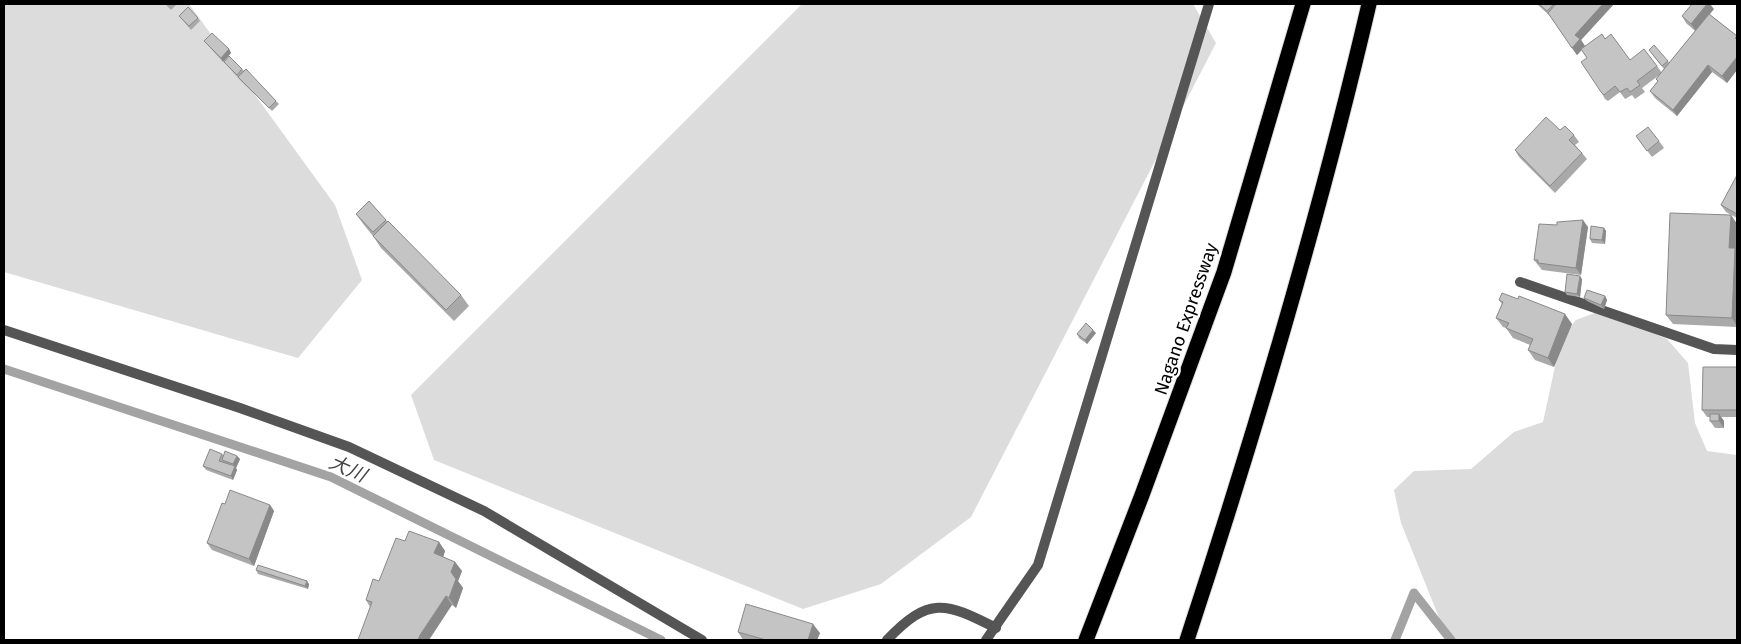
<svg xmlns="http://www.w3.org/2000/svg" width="1741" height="644" viewBox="0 0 1741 644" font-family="'Fira Sans','Noto Sans JP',sans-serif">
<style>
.green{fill:#dcdcdc}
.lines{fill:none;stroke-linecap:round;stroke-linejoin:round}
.stream{stroke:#a3a3a3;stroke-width:9}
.highway-casing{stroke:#dbdbdb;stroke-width:17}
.street{stroke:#555;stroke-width:10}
.highway{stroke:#000;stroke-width:15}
.wall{fill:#a9a9a9}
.shaded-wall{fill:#898989}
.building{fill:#c4c4c4;stroke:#898989}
.labels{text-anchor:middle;stroke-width:5;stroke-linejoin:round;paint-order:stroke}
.street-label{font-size:18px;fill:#000;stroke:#fff}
.water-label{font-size:19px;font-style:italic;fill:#444;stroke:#fff}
</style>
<rect width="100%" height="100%" fill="#fff"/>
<g class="green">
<polygon points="189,4 335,205 362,280 298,358 4,272 4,5"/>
<polygon points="802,4 1193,4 1216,43 971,517 881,584 803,609 434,460 411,395"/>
<polygon points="1600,311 1667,339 1688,363 1695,423 1707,451 1737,455 1737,640 1448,640 1401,523 1394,490 1414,471 1471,469 1514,432 1543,422 1561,339 1576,320"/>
</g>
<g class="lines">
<g class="stream">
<polyline points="4,369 331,477 661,640"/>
<polyline points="1395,640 1414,593 1451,640"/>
</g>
<g class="highway-casing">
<g id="highway">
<polyline points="1086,640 1142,495 1224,272 1303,4"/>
<path d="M1187 640C1256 430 1319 219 1369 4"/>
</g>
</g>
<g class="street">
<polyline points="1520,282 1714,349 1737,350"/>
<polyline points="4,330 240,408 349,447 484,511 702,640"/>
<path d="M887 640C929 596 945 602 996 628"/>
<polyline points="986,640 1038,565 1209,4"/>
</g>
<use href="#highway" class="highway"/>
</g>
<g class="wall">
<polygon points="165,4 175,4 176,5 171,10"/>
<polygon points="1537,4 1614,4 1581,40 1585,46 1605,39 1630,60 1657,66 1662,73 1642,88 1645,92 1635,99 1632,95 1625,99 1620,92 1608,101 1605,99 1601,92 1587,58 1582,50 1577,55 1551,17"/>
<polygon points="1714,9 1709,14 1737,36 1737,70 1727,83 1712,72 1677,116 1655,98 1650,91 1658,81 1656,79 1664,69 1651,53 1668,61 1669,63 1695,31 1686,23 1682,16"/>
<polygon points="179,16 198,18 200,21 191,30"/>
<polygon points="204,41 229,49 231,53 223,62"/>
<polygon points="224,62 242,69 276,101 279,104 272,111 241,81"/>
<polygon points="1560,130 1574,135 1579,142 1575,145 1582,153 1587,159 1555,193 1519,157 1515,150"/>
<polygon points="1636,136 1659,141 1664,148 1652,157"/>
<polygon points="1737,175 1737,218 1726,212 1721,205"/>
<polygon points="356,214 386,220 461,295 469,306 454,321 381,248 373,236 364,225"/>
<polygon points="1731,215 1737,224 1736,250 1737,252 1737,327 1673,324 1666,315"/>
<polygon points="1557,225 1588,227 1581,275 1542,270 1534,260"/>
<polygon points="1604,228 1606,231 1605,244 1592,243 1590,239"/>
<polygon points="1582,279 1580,297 1567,295 1565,292"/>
<polygon points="1605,296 1607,300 1604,309 1587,301 1584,298"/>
<polygon points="1499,300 1572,324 1554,367 1535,360 1528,350 1530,345 1513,338 1506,328 1503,327 1496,318 1502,304"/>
<polygon points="1096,333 1087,344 1079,338 1077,334"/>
<polygon points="1737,367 1737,417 1721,417 1724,421 1724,428 1715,428 1710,421 1710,417 1707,417 1702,410"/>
<polygon points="222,454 223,455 237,456 240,459 236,468 237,470 233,480 206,470 203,466"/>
<polygon points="225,504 270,505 274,511 254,566 212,550 207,543"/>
<polygon points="405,541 439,542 445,551 443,557 455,562 462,571 458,581 463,588 456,608 452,605 370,607 366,600 379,581"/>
<polygon points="256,570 309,584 308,589 258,574"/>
<polygon points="738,632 820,633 817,640 743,640"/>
</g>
<g class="shaded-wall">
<polygon points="1603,4 1614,4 1581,40 1585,46 1577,55 1572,48 1575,35"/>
<polygon points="1707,4 1710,4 1714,9 1696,31 1691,24"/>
<polygon points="229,49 231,53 223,62 221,58"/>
<polygon points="1737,57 1737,70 1727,83 1722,76"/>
<polygon points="1708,65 1712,72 1677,116 1673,110"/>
<polygon points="1731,215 1737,224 1736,250 1737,252 1737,326 1732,318 1729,248"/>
<polygon points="1583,220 1588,227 1581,275 1576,268"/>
<polygon points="1604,228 1606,231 1605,244 1602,240"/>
<polygon points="1580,276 1582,279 1580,297 1577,294"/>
<polygon points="1605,296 1607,300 1604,309 1601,305"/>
<polygon points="1565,314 1572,324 1554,367 1548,358"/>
<polygon points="1093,330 1096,333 1087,344 1085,340"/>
<polygon points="1719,414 1724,421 1724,428 1719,421"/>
<polygon points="237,456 240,459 236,468 233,464"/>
<polygon points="235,466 237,470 233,480 231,476"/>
<polygon points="270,505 274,511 254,566 249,559"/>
<polygon points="439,542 445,551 441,563 434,553"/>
<polygon points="455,562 462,571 458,581 463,588 456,608 449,598 451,572"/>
<polygon points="307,581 309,584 308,589 305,586"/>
<polygon points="446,596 452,605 429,640 418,640 420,635"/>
<polygon points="813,624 820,633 817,640 808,640"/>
</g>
<g class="building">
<polygon points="1539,4 1554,4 1547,11"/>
<polygon points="1556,4 1603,4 1575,35 1580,39 1572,48 1548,13"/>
<polygon points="1692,4 1707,4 1691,24 1682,16"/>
<polygon points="188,7 198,18 189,26 179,16"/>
<polygon points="1709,14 1737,36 1735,38 1737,40 1737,57 1722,76 1708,65 1673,110 1650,91 1658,81 1656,79"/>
<polygon points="212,33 229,49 221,58 204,41"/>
<polygon points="1602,34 1605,39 1611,34 1630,60 1644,49 1657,66 1637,81 1640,85 1630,92 1627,88 1620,92 1615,86 1604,95 1601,92 1581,62 1587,58 1581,49"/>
<polygon points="1654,45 1668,61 1662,66 1649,50"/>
<polygon points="229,56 242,69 237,75 224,62"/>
<polygon points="246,69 276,101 269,108 238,77"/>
<polygon points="1546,117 1560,130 1565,126 1574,135 1569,140 1582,153 1550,186 1515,150"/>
<polygon points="1648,127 1659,141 1647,151 1636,136"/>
<polygon points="1737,175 1737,214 1721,205"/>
<polygon points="369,201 386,220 373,232 356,214"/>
<polygon points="1670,213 1731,215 1729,248 1735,248 1732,318 1666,315"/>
<polygon points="1583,220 1576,268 1538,263 1538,260 1534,260 1539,224 1557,225 1557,222"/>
<polygon points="388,221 461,295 446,310 373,236"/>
<polygon points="1591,226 1604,228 1602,240 1590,239"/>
<polygon points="1567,274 1580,276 1577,294 1565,292"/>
<polygon points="1587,290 1605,296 1601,305 1584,298"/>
<polygon points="1502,293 1518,299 1519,296 1565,314 1548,358 1528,350 1533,339 1506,328 1509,323 1496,318 1503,302 1499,300"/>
<polygon points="1086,323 1093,330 1085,340 1077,334"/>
<polygon points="1703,367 1737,367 1737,410 1702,410"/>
<rect x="1710" y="414" width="9" height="7"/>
<polygon points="210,449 222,454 219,461 235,466 231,476 203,466"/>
<polygon points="225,451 237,456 233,464 222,460"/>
<polygon points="230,490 270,505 249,559 207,543 222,503 225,504"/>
<polygon points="409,531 439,542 434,553 455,562 451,572 456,579 449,598 446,596 420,635 418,640 358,640 372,602 366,600 373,579 379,581 396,538 405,541"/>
<polygon points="258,565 307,581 305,586 256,570"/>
<polygon points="746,604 813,624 808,640 766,640 738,632"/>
</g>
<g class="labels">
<g class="street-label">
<text transform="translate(1186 319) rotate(-71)" y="6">Nagano Expressway</text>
</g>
<g class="water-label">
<text transform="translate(348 468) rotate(24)" y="7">大川</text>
</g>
</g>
<rect width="1741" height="644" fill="none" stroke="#000000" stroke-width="10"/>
</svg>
